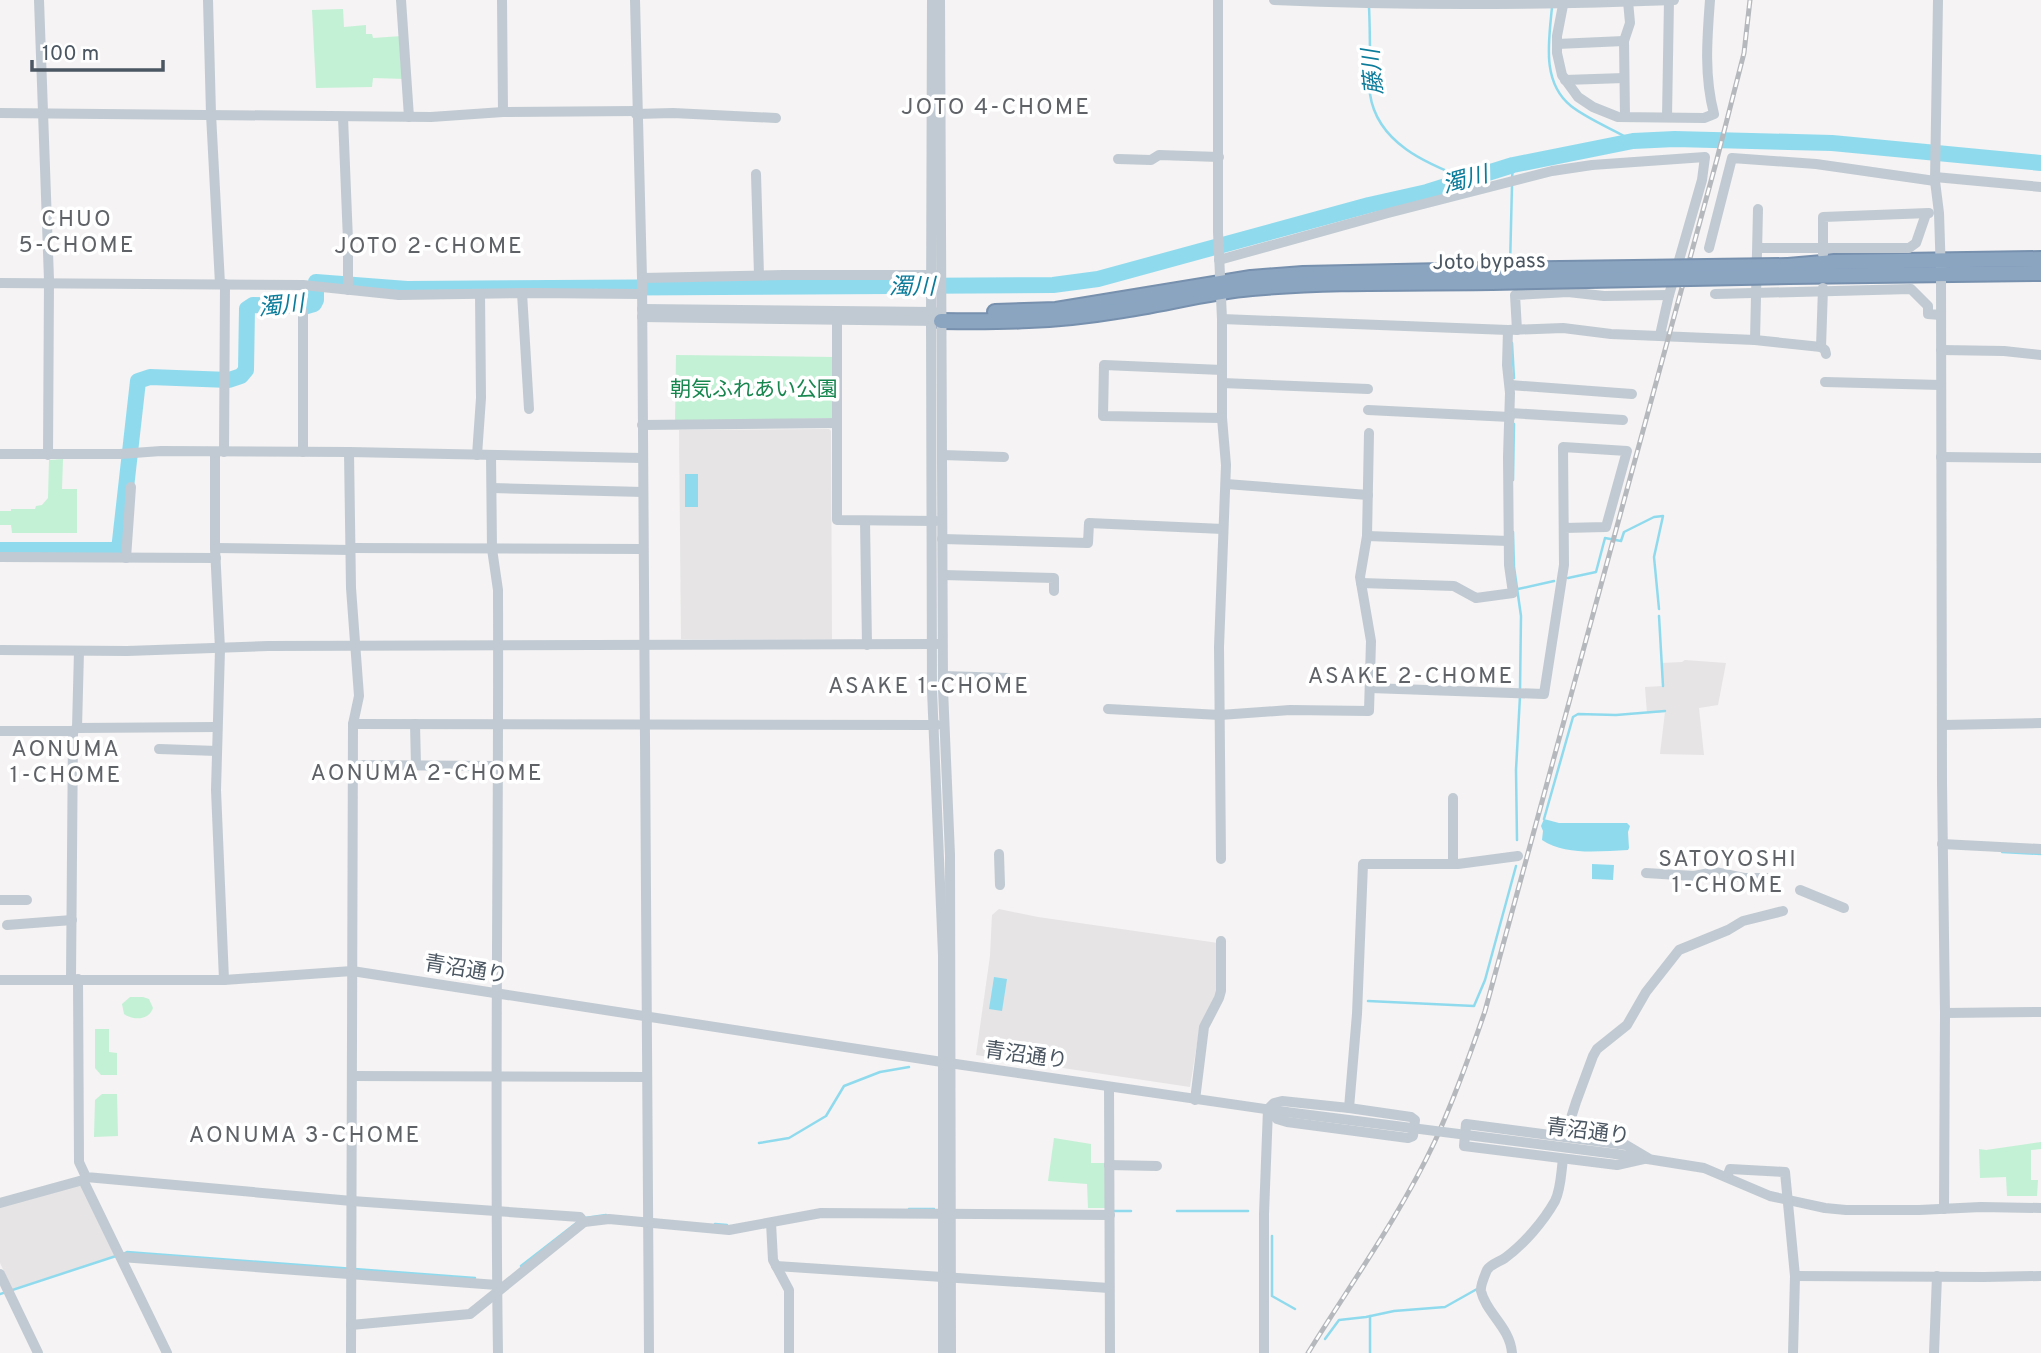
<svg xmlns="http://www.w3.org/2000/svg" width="2041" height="1353" viewBox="0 0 2041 1353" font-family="Overpass,'Noto Sans JP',sans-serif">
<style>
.education{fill:#e6e4e5}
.green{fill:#c3f1d5}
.water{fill:#90daee}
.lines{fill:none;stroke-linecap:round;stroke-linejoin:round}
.stream{stroke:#90daee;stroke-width:2.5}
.river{stroke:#90daee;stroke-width:16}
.highway-casing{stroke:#7690ad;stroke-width:18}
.minor{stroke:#c1cad2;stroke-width:10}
.highway{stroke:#8ba5c1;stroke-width:14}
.rail-casing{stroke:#b5b8bd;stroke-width:5}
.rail{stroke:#fff;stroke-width:2.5;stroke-dasharray:8;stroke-linecap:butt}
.highway-bridge-casing{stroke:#7690ad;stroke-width:18;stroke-linecap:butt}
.minor-bridge{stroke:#c1cad2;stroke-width:10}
.highway-bridge{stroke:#8ba5c1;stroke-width:14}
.labels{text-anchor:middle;stroke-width:7;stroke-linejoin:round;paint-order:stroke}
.street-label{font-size:21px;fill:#4a5661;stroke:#fff}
.park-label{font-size:21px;fill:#17864f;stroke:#fff}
.water-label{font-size:23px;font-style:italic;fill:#0c7c9b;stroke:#fff}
.neighbourhood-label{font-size:23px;letter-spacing:2px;fill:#5f6368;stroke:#fff}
</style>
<rect width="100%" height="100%" fill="#f5f3f3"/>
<g class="education">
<polygon points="829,429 831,431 832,639 681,639 679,430"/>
<polygon points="1685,660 1726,663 1718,705 1699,708 1704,755 1660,754 1665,712 1647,713 1645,687 1663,686 1662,663 1682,662"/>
<polygon points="999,909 1038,917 1218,943 1216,997 1200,1025 1190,1087 976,1055 990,956 992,915"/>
<polygon points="80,1181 116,1256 13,1290 0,1263 0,1204"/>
</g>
<g class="green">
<polygon points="343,9 344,27 366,25 366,34 372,34 373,38 402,36 406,79 373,78 372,87 316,88 312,10"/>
<polygon points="676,355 833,357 833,418 675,422"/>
<polygon points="63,459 62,489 77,489 77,533 12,533 11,525 0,525 0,511 11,511 11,509 35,509 36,506 42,505 48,498 49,460"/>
<path d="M130 997H143L149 999 153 1008C149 1020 134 1021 124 1014L122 1004Z"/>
<polygon points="95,1029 109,1029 109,1052 117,1053 117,1075 101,1075 95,1068"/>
<polygon points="102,1094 117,1094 118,1136 94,1137 95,1100"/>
<polygon points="1054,1138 1091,1144 1091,1163 1105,1163 1106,1208 1088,1208 1087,1184 1048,1181"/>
<polygon points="2041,1142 2041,1149 2031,1150 2031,1180 2038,1180 2037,1196 2007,1196 2006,1177 1980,1178 1979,1149 1986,1150"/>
</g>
<g class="water">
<rect x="685" y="474" width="13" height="33"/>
<path d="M1544 819 1559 823H1627L1630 826 1628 832 1629 848 1628 850C1600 851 1566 856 1542 840L1543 831 1541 826Z"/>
<polygon points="1592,864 1614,865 1613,880 1592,879"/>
<polygon points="994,977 1007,979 1002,1011 989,1009"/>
</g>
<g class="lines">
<g class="stream">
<path d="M1369 7C1370 27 1370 47 1370 67 1370 75 1369 85 1370 94 1377 143 1427 164 1467 179"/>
<path d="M1552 7C1549 40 1541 82 1571 106 1589 120 1613 129 1633 141"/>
<polyline points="1512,179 1513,165"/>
<polyline points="1510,266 1512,185"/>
<polyline points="1512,343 1514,378"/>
<polyline points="1513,480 1514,424"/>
<polyline points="1513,532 1514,567 1521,616 1520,690"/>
<polyline points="1568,578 1596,572 1605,538 1621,541 1624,532 1654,517 1663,516 1654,557 1659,609"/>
<polyline points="1518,589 1554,581"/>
<polyline points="1659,616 1663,686"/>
<polyline points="1544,819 1573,717 1578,714 1616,715 1665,711"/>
<polyline points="1517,840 1516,770 1520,696"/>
<polyline points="2002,852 2041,854"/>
<polyline points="1368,1001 1474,1006 1485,980 1516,866"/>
<polyline points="759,1143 789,1138 826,1116 844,1086 880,1072 909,1067"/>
<polyline points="909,1209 934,1209"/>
<polyline points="1112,1211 1131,1211"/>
<polyline points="1177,1211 1248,1211"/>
<polyline points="585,1218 606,1215"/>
<polyline points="715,1224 727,1225"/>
<polyline points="1272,1236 1272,1296 1295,1309"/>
<polyline points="123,1254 127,1252 475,1278"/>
<polyline points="521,1266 579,1221"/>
<polyline points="0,1294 116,1256"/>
<polyline points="1370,1316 1370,1353"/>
<polyline points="1325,1339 1339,1320 1366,1317 1394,1311 1445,1307 1477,1289"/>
</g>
<polyline class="river" points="0,550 119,550 138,381 150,377 229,380 241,376 246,370 247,309 253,305 307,306 314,304 316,300 316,282 407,289 1053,285 1098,279 1369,205 1427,192 1513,165 1633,141 1675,139 1832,143 2041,163"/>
<g class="highway-casing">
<g id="highway">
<polyline points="1788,266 1834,262 2041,259"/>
<polyline points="1789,276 2041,273"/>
<polyline points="995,312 1056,310 1251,278 1303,274 1491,270"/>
<path d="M941 321C1001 322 1056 321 1116 311 1161 305 1206 292 1252 288 1331 281 1412 283 1492 282"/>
</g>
</g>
<g class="minor">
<polyline points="39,0 49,280 48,455"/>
<polyline points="208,0 211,114 220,284"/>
<polyline points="401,0 409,117"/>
<polyline points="502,0 503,112"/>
<polyline points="635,0 642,278 649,1353"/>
<polyline points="932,0 931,321 932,690 943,955 943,1353"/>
<polyline points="940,0 943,689 950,855 951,1353"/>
<polyline points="1218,0 1218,232 1222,319 1222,418 1226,465 1219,647 1221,859"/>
<path d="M1274 0C1407 6 1540 5 1674 0"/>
<path d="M1564 0 1557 36V53L1562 75 1578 97 1593 107 1618 117 1704 118 1714 114C1704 76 1707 39 1710 0"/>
<polyline points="1938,0 1935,181 1939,213 1941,275 1942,783 1945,1013 1944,1209"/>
<polyline points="1557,44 1624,41"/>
<polyline points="1565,80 1624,78"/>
<polyline points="0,113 431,117 503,112 636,111"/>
<polyline points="636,114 673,113 776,118"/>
<polyline points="343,117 348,241 348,290"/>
<polyline points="1625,117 1624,41 1630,23 1628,1"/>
<polyline points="1667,117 1669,0"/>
<polyline points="1118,159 1151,160 1159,155 1219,157"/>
<polyline points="756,174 759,275"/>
<polyline points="1935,177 2041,187"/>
<polyline points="1709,248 1732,158 1816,164 1935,181"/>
<polyline points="1758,248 1909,248 1916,243 1926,214"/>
<polyline points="1823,254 1823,217 1929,213"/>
<polyline points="1219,260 1388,213 1552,171 1592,165 1705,157 1702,180 1669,295 1660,335"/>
<polyline points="642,278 783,275 936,275"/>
<polyline points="0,283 303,285 399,295 533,293 641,294"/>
<polyline points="522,293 529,409"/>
<polyline points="1715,294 1911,289 1928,306 1928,314 1941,315"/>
<polyline points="642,309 935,312"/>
<polyline points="303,312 303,452"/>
<polyline points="837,312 837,520 936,521"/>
<polyline points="642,317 937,321"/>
<polyline points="1222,319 1508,330 1563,328 1611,334 1755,340 1821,347 1825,350 1826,354"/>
<polyline points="1517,330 1515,295 1568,292 1604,296 1669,295"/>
<polyline points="1755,340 1758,209"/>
<polyline points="1821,347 1823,288"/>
<polyline points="1941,350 2004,351 2041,355"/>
<polyline points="1222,370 1104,365 1103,416 1222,418"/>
<polyline points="1825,382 1941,385"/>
<polyline points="1222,383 1368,389"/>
<polyline points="1510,385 1632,394"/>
<polyline points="1368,410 1510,417"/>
<polyline points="1510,413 1623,420"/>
<polyline points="642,425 837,423"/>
<polyline points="215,452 215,548 220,649 216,790 224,980"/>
<polyline points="224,452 225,284"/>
<polyline points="349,452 351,588 359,696 353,724 351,1353"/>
<polyline points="0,454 120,454 161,451 349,452 642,458"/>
<polyline points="477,455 481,398 480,294"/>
<path d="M491 455 492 549 498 590C499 844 494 1099 498 1353"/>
<polyline points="942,455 1004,457"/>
<polyline points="1941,457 2041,458"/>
<polyline points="1226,484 1368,495"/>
<polyline points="492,488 643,492"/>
<polyline points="865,521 867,645"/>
<polyline points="1367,536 1509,541"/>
<polyline points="942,539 1088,543 1089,523 1223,529"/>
<polyline points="215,548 351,550"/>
<polyline points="351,548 643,549"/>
<polyline points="0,557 216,558"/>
<polyline points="126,558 131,487"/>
<polyline points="943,575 1054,578 1054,591"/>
<polyline points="1361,583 1454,586 1476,598 1513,593 1509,565 1508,457 1510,393 1507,365 1508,330"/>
<polyline points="0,650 127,651 268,646 937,644"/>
<polyline points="943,676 1009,678"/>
<polyline points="1370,688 1544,694 1564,565 1563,447 1627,451 1606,527 1564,528"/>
<polyline points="1108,709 1220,715 1290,710 1369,711 1371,641 1360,577 1367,536 1369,433"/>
<polyline points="353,724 937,725"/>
<polyline points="415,724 416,765"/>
<polyline points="1942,725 2041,723"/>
<polyline points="77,728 79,651"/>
<polyline points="0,731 73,731 77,728 217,727"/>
<polyline points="159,749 217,751"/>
<polyline points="353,765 498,766"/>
<polyline points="1942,844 2041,849"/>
<polyline points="999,854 1000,885"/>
<polyline points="1453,864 1453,798"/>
<polyline points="1646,873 1694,876 1715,872 1744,878 1770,878"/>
<polyline points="1800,890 1844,908"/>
<polyline points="0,900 27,900"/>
<polyline points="7,925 72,920"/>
<polyline points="71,979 73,731"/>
<polyline points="78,979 79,1162 86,1177 352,1201 580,1217 584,1222 609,1219 729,1230 821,1213 1110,1215"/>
<polyline points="0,980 224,980 352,971 942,1062 1286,1112"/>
<polyline points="1945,1013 2041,1012"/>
<polyline points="352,1076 646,1077"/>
<polyline points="1109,1087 1110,1353"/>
<polyline points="1195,1100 1204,1027 1219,998 1221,991 1221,941"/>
<polyline points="1268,1109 1277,1119 1287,1122 1408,1138 1413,1136 1415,1120 1411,1117 1349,1108"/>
<polygon points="1466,1124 1626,1145 1648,1158 1617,1165 1464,1146"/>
<polyline points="1565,1137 1576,1102 1593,1056 1597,1049 1627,1025 1646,992 1679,950 1728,930 1743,921 1783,911"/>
<polyline points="1616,1154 1704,1168 1770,1196 1825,1208 1846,1210 1919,1210 1981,1207 2041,1208"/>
<polyline points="1109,1165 1157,1166"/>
<polyline points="86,1177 83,1180 167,1353"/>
<polyline points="1727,1177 1730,1169 1785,1172 1795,1276 1793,1353"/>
<polyline points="0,1203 83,1180"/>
<polyline points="771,1223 773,1260 789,1290 789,1353"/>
<polyline points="121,1257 497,1285"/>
<polyline points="776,1266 1109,1288"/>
<polyline points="0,1274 38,1353"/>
<polyline points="1795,1276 1984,1277 2041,1276"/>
<polyline points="351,1325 470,1314 584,1222"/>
<polyline points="1264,1353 1264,1214 1268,1109 1274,1103 1282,1101 1349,1108 1357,1014 1363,864 1458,864 1518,856"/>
<path d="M1512 1353C1510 1327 1486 1313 1481 1291 1480 1286 1485 1275 1487 1270 1491 1264 1499 1262 1505 1258 1524 1244 1543 1222 1555 1201 1561 1189 1561 1173 1563 1159"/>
<polyline points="1934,1353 1937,1276"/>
</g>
<use href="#highway" class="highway"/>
<g class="rail-casing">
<path id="rail" d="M1308 1353C1350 1285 1401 1214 1435 1141 1454 1099 1470 1055 1485 1011L1717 159 1744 53 1750 0"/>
</g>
<use href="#rail" class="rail"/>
<g class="highway-bridge-casing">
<g id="highway-bridge">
<polyline points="1491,270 1788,266"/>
<polyline points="1492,282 1789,276"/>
</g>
</g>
<polyline class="minor-bridge" points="1286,1112 1616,1154"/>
<use href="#highway-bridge" class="highway-bridge"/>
</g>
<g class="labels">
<g class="street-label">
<text transform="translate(1489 261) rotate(-1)" y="7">Joto bypass</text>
<text transform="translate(466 969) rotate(9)" y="7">青沼通り</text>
<text transform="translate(1026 1055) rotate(8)" y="7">青沼通り</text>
<text transform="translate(1588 1131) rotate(7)" y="7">青沼通り</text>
</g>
<g class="park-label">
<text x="754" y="396">朝気ふれあい公園</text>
</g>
<g class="water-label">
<text transform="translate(1372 72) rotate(-95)" y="8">藤川</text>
<text transform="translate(1465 179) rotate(-15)" y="8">濁川</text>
<text x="912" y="294">濁川</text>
<text transform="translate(281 305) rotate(-6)" y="8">濁川</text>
</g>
<g class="neighbourhood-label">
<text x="996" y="114">JOTO 4-CHOME</text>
<text x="77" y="226">CHUO<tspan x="77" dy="26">5-CHOME</tspan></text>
<text x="429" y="253">JOTO 2-CHOME</text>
<text x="1411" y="683">ASAKE 2-CHOME</text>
<text x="929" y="693">ASAKE 1-CHOME</text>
<text x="66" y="756">AONUMA<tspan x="66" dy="26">1-CHOME</tspan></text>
<text x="427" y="780">AONUMA 2-CHOME</text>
<text x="1728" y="866">SATOYOSHI<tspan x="1728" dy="26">1-CHOME</tspan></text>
<text x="305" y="1142">AONUMA 3-CHOME</text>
</g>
</g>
<path d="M32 60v10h131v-10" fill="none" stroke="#4a5661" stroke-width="3.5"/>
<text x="42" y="60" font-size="21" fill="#4a5661" stroke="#ffffff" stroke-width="5" paint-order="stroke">100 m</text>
</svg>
